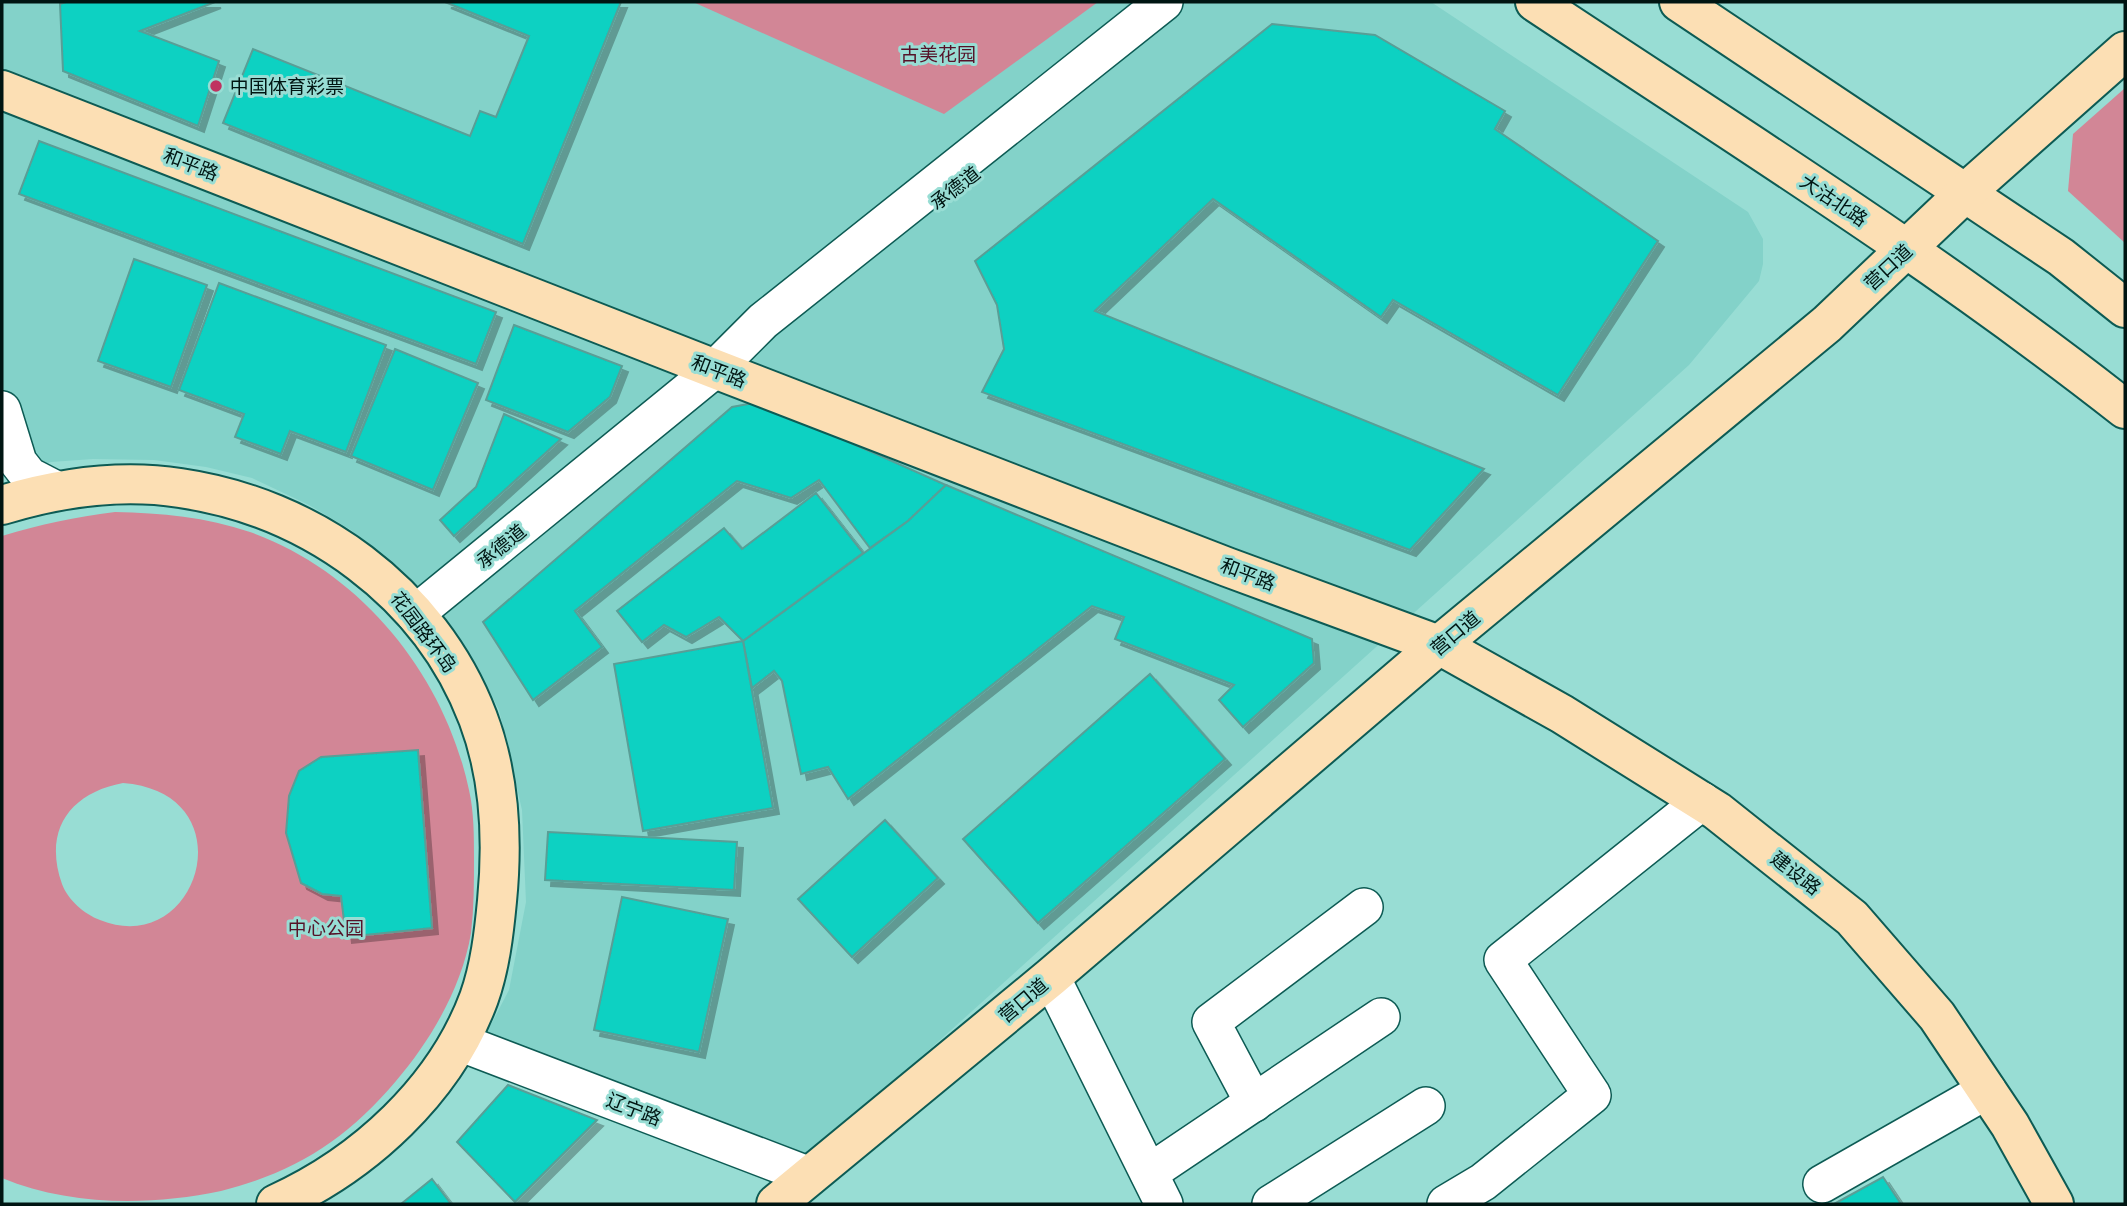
<svg xmlns="http://www.w3.org/2000/svg" width="2127" height="1206" viewBox="0 0 2127 1206" font-family="Helvetica,'Noto Sans SC',sans-serif">
<style>
.built{fill:#83d2c9}
.green{fill:#d28696;fill-rule:evenodd}
.building{fill:#07d1c2;stroke:#5a9e96;stroke-width:2;filter:url(#shadow)}
.lines{fill:none;stroke-linecap:round;stroke-linejoin:round}
.street-casing{stroke:#0d5b54;stroke-width:40}
.secondary-casing{stroke:#0d5b54;stroke-width:42}
.street{stroke:#fff;stroke-width:37}
.secondary{stroke:#fcdfb4;stroke-width:38}
.poi-dot{fill:#bf3260;stroke:#98ddd4;stroke-width:2.5}
.labels{text-anchor:middle;stroke-width:6;stroke-linejoin:round;paint-order:stroke}
.park-label{font-size:19px;fill:#551228;stroke:#98ddd4}
.poi-label{font-size:19px;fill:#001512;stroke:#98ddd4;text-anchor:start}
.street-label{font-size:19px;fill:#001512;stroke:#98ddd4}
</style>
<defs>
<filter id="shadow"><feDropShadow dx="6" dy="6" stdDeviation="0" flood-color="#0004"/></filter>
</defs>
<rect width="100%" height="100%" fill="#98ddd4"/>
<polygon class="built" points="2,2 1431,2 1748,212 1763,239 1763,264 1759,281 1689,365 808,1159 485,1036 509,990 526,902 522,810 499,710 476,666 438,619 402,577 351,530 309,505 252,478 206,467 154,460 93,459 51,462 2,476"/>
<g class="green">
<polygon points="693,2 1098,2 944,114"/>
<polygon points="2125,88 2125,243 2068,191 2073,134"/>
<path d="M115 512C161 513 206 517 250 532 362 572 445 676 469 790 474 812 474 836 474 858 474 883 474 908 471 933 462 987 431 1040 396 1081 347 1139 296 1172 221 1191 150 1206 70 1206 2 1178V536C41 524 75 517 115 512ZM123 783C249 793 199 960 100 920 84 914 68 900 62 884 43 830 70 793 123 783Z"/>
</g>
<g class="building">
<polygon points="66,2 215,2 140,31 219,61 198,126 63,71 60,4"/>
<polygon points="445,2 621,2 523,244 223,123 253,49 470,136 480,111 496,117 529,36"/>
<polygon points="1272,24 1375,35 1505,111 1495,129 1658,241 1558,395 1393,300 1381,317 1213,199 1095,311 1484,469 1410,550 982,392 1004,349 997,305 975,261"/>
<polygon points="39,141 496,312 476,364 19,194"/>
<polygon points="134,259 207,285 171,387 98,361"/>
<polygon points="219,283 386,345 346,452 290,431 281,454 235,437 244,414 179,390"/>
<polygon points="514,325 622,366 610,397 568,432 486,400"/>
<polygon points="395,349 478,383 433,490 351,456"/>
<polygon points="759,402 946,485 908,521 870,548 819,480 791,498 737,481 575,611 602,647 533,700 483,622 732,407"/>
<polygon points="504,414 561,439 454,536 440,520 476,487"/>
<polygon points="946,485 1312,639 1314,663 1243,727 1219,700 1234,685 1115,639 1124,617 1092,606 848,799 828,767 801,774 782,681 774,671 752,688 743,641 908,521"/>
<polygon points="816,493 863,553 743,641 719,617 686,637 664,625 642,642 617,611 724,528 742,549"/>
<polygon points="743,641 773,808 643,831 614,664"/>
<polygon points="1150,674 1225,759 1038,923 963,839"/>
<polygon points="418,750 432,928 346,937 341,896 322,894 301,883 286,833 289,796 299,771 321,757"/>
<polygon points="885,820 938,878 852,957 798,899"/>
<polygon points="548,832 737,842 734,890 545,880"/>
<polygon points="622,897 728,919 699,1052 594,1030"/>
<polygon points="508,1085 597,1120 515,1202 457,1142"/>
<polygon points="1883,1177 1901,1204 1834,1204"/>
<polygon points="432,1179 451,1204 401,1204"/>
</g>
<g class="lines">
<g class="street-casing">
<g id="street">
<polyline points="2,410 18,462 29,476 58,491"/>
<polyline points="415,614 715,369 763,321 1164,2"/>
<polyline points="1051,977 1164,1204"/>
<polyline points="459,1042 810,1176"/>
<polyline points="1254,1103 1211,1022 1364,907"/>
<polyline points="1149,1173 1381,1017"/>
<polyline points="1822,1184 1987,1090"/>
<polyline points="1271,1204 1426,1106"/>
<polyline points="1446,1204 1483,1182 1592,1095 1503,960 1702,801"/>
</g>
</g>
<g class="secondary-casing">
<g id="secondary">
<path d="M1535 2C1734 134 1937 261 2125 409"/>
<polyline points="1679,2 2061,257 2125,308"/>
<polyline points="2,90 715,369 1227,567 1439,645 1562,714 1717,811 1852,918 1937,1016 2010,1125 2054,1204"/>
<path d="M2 505C58 488 121 479 180 488 311 507 430 592 478 718 500 776 503 840 497 901 494 933 490 967 479 998 445 1090 364 1164 276 1204"/>
<polyline points="776,1204 1051,977 1439,645 1827,324 1966,192 2125,51"/>
</g>
</g>
<use href="#street" class="street"/>
<use href="#secondary" class="secondary"/>
</g>
<circle class="poi-dot" cx="216" cy="86" r="7"/>
<g class="labels">
<g class="park-label">
<text x="938" y="61">古美花园</text>
<text x="326" y="935">中心公园</text>
</g>
<g class="poi-label">
<text x="230" y="93">中国体育彩票</text>
</g>
<g class="street-label">
<text transform="translate(191 164) rotate(21)" y="7">和平路</text>
<text transform="translate(955 188) rotate(-38)" y="7">承德道</text>
<text transform="translate(1834 200) rotate(34)" y="7">大沽北路</text>
<text transform="translate(1888 267) rotate(-43)" y="7">营口道</text>
<text transform="translate(719 371) rotate(21)" y="7">和平路</text>
<text transform="translate(501 546) rotate(-39)" y="7">承德道</text>
<text transform="translate(1248 574) rotate(21)" y="7">和平路</text>
<text transform="translate(424 632) rotate(53)" y="7">花园路环岛</text>
<text transform="translate(1455 633) rotate(-40)" y="7">营口道</text>
<text transform="translate(1796 873) rotate(38)" y="7">建设路</text>
<text transform="translate(1023 1000) rotate(-40)" y="7">营口道</text>
<text transform="translate(634 1109) rotate(21)" y="7">辽宁路</text>
</g>
</g>
<rect width="2127" height="1206" fill="none" stroke="#001512" stroke-width="7"/>
</svg>
